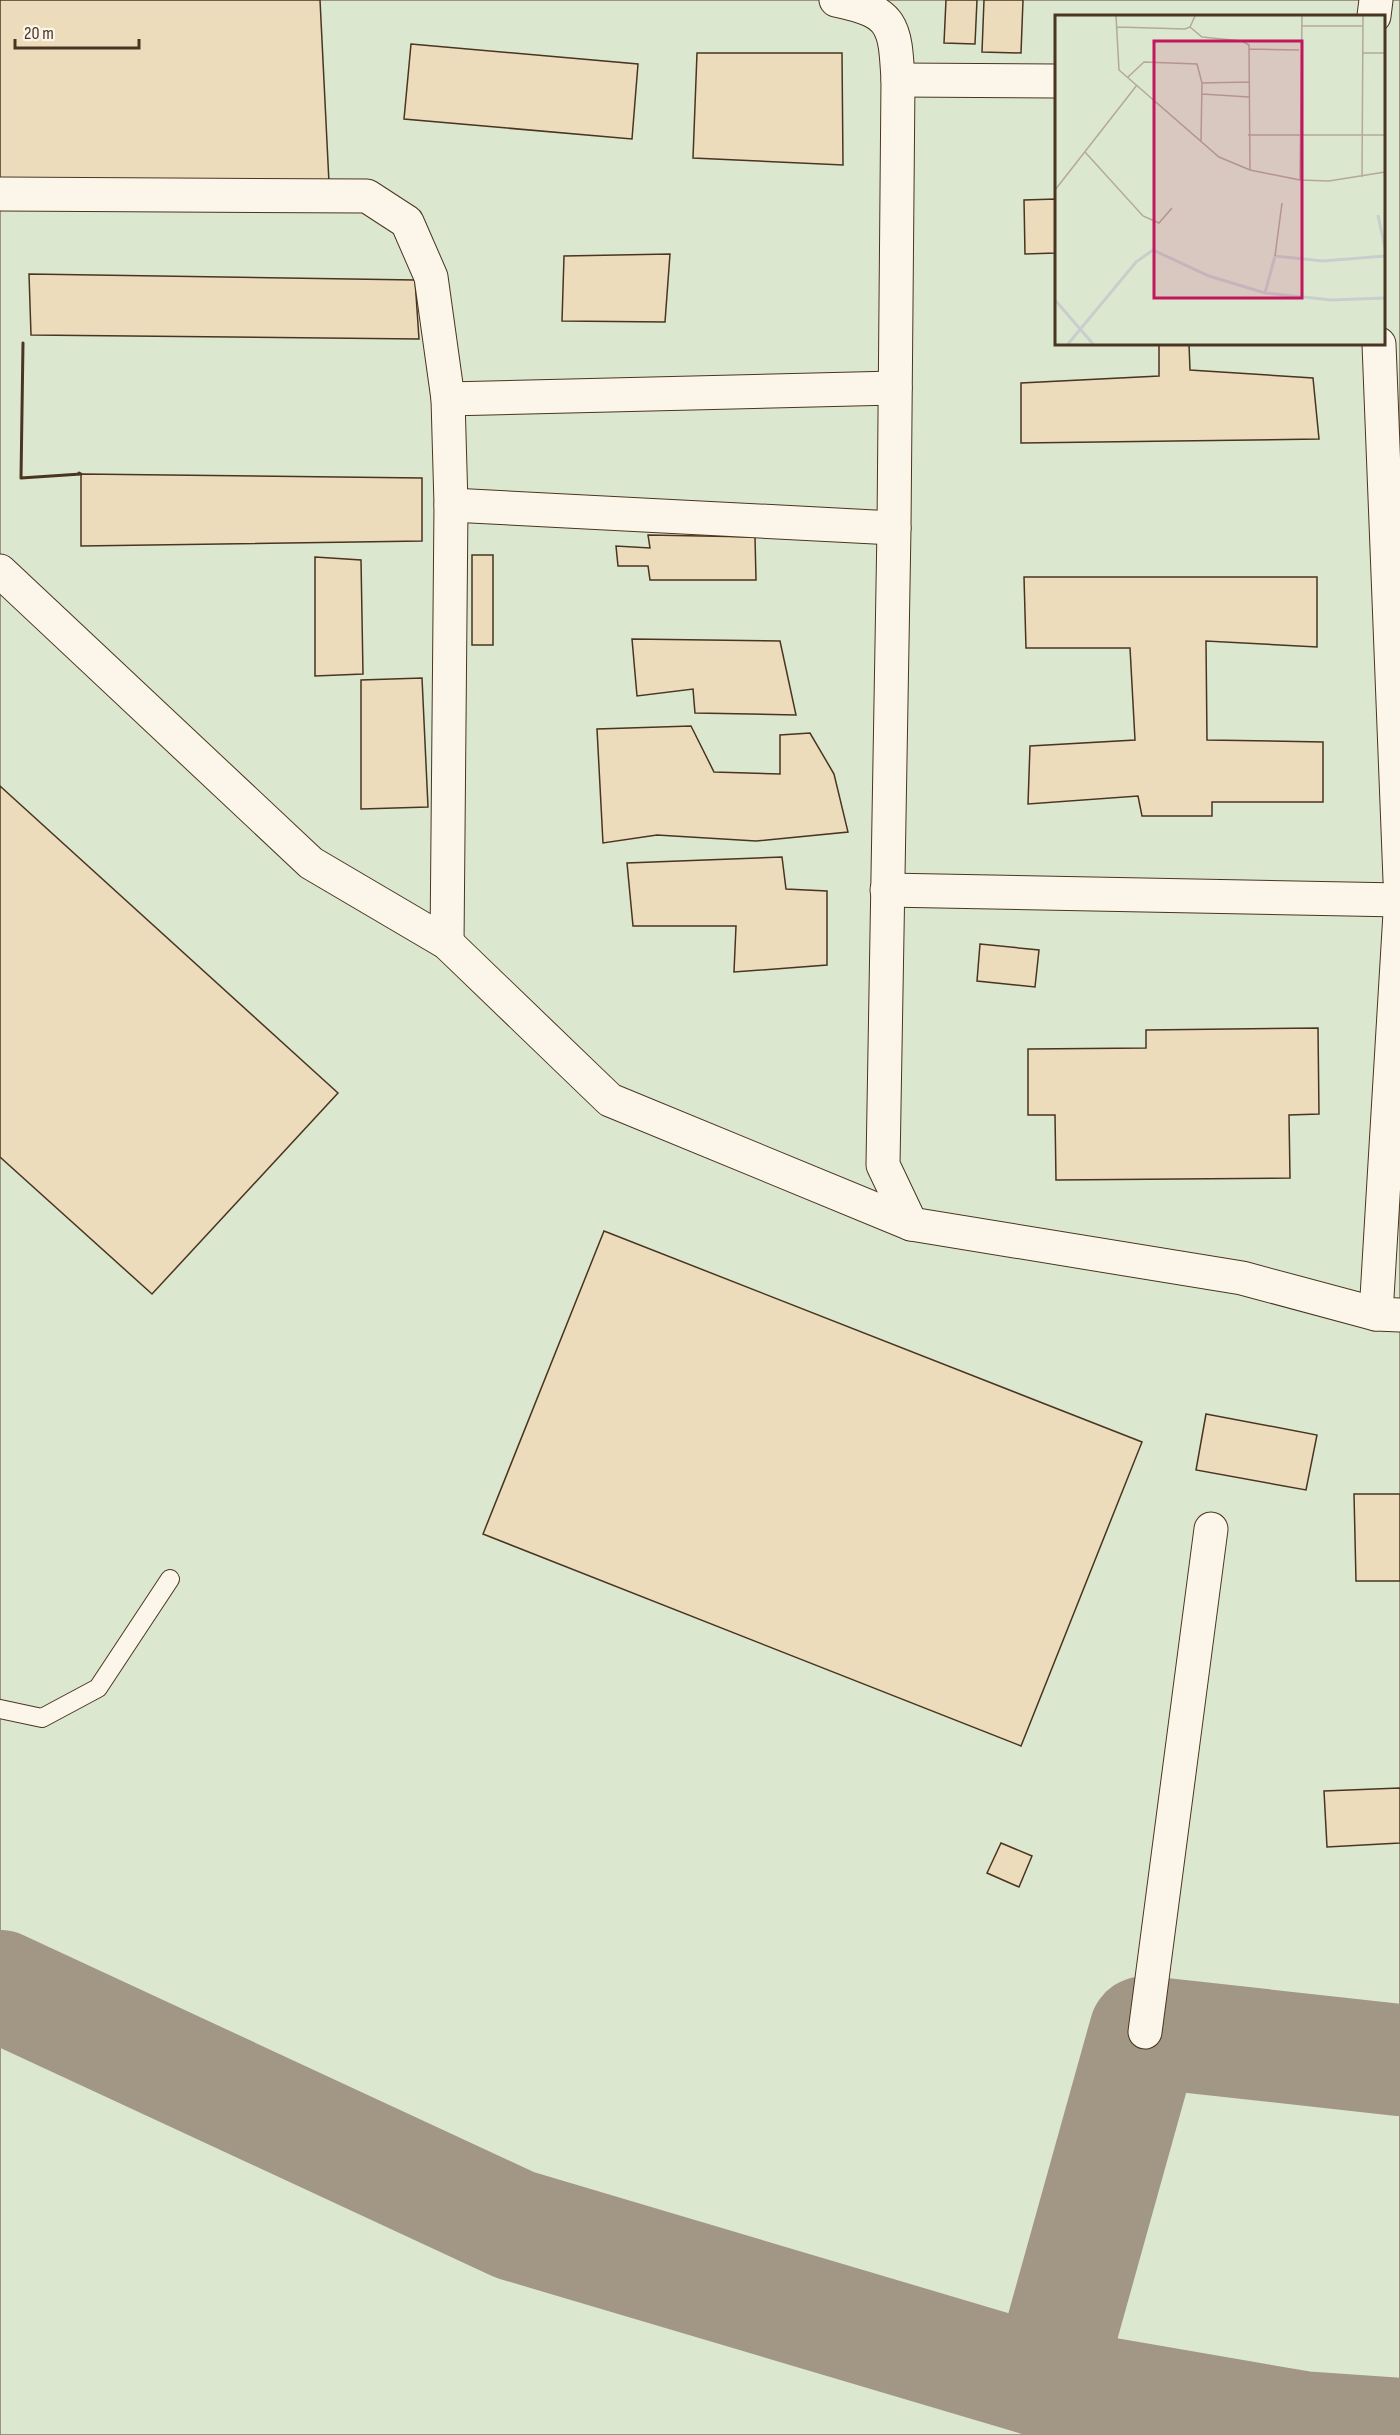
<svg xmlns="http://www.w3.org/2000/svg" width="1400" height="2435" viewBox="0 0 1400 2435" font-family="'Sofia Sans Condensed',sans-serif">
<style>
.green{fill:#dce7d0;stroke:#887966;stroke-width:1.5;fill-rule:evenodd}
.lines{fill:none;stroke-linecap:round;stroke-linejoin:round}
.taxiway{stroke:#a29684;stroke-width:112}
.building{fill:#ecdcbc;stroke:#4a3520;stroke-width:1.5}
.lane-casing{stroke:#4a3520;stroke-width:20}
.street-casing{stroke:#4a3520;stroke-width:35}
.lane{stroke:#fbf6e9;stroke-width:18}
.street{stroke:#fbf6e9;stroke-width:33}
.wall{stroke:#4a3520;stroke-width:3}
.inset-river{fill:none;stroke:#c9cecd;stroke-width:3}
.inset-road{fill:none;stroke:#b4a999;stroke-width:1.5}
.view{fill:#c2185b;fill-opacity:0.15;stroke:#c2185b;stroke-width:3}
.inset-edge{fill:none;stroke:#4a3520;stroke-width:3}
</style>
<rect width="100%" height="100%" fill="#fbf6e9"/>
<path class="green" d="M0 0H1400V2435H0ZM1056 16H1384V344H1056Z"/>
<g class="lines">
<g class="taxiway">
<polyline points="0,1986 515,2225 1047,2383 1302,2427 1400,2434"/>
<polyline points="1047,2383 1145,2032 1400,2060"/>
</g>
</g>
<g class="building">
<polygon points="0,0 320,0 329,183 0,180"/>
<polygon points="946,0 977,0 975,44 944,43"/>
<polygon points="984,0 1023,0 1021,53 982,52"/>
<polygon points="411,44 638,64 632,139 404,119"/>
<polygon points="697,53 842,53 843,165 693,158"/>
<polygon points="1056,199 1056,253 1025,254 1024,200"/>
<polygon points="670,254 665,322 562,321 564,256"/>
<polygon points="29,274 415,280 419,339 31,335"/>
<polygon points="1137,344 1189,344 1190,370 1313,378 1319,439 1021,443 1021,383 1159,376 1159,345"/>
<polygon points="81,474 422,478 422,541 81,546"/>
<polygon points="648,535 755,537 756,580 650,580 648,566 618,566 616,546 650,548"/>
<rect x="472" y="555" width="21" height="90"/>
<polygon points="315,557 361,560 363,674 315,676"/>
<polygon points="1024,577 1317,577 1317,647 1206,641 1207,740 1323,742 1323,802 1212,802 1212,816 1142,816 1138,796 1028,804 1030,746 1135,740 1130,648 1026,648"/>
<polygon points="632,639 780,641 796,715 695,713 693,689 637,696"/>
<polygon points="422,678 428,807 361,809 361,680"/>
<polygon points="691,726 714,772 780,774 780,735 810,733 834,774 848,832 756,841 657,835 603,843 597,729"/>
<polygon points="0,786 338,1093 152,1294 0,1157"/>
<polygon points="782,857 786,889 827,891 827,965 734,972 736,926 633,926 627,863"/>
<polygon points="980,944 1039,950 1035,987 977,981"/>
<polygon points="1318,1028 1319,1114 1289,1115 1290,1178 1056,1180 1055,1115 1028,1115 1028,1049 1146,1048 1146,1030"/>
<polygon points="604,1231 1142,1442 1021,1746 483,1534"/>
<polygon points="1206,1414 1317,1435 1306,1490 1196,1470"/>
<polygon points="1354,1494 1400,1494 1400,1581 1356,1581"/>
<polygon points="1400,1788 1400,1843 1327,1847 1324,1791"/>
<polygon points="1001,1843 1032,1856 1019,1887 987,1873"/>
</g>
<g class="lines">
<g class="lane-casing">
<polyline id="lane" points="0,1709 42,1718 98,1688 170,1579"/>
</g>
<g class="street-casing">
<g id="street">
<path d="M836 0C894 12 895 25 898 80L894 528 883 1165 911 1224"/>
<polyline points="1374,16 1376,0"/>
<polyline points="898,80 1056,81"/>
<polyline points="0,194 367,196 407,222 431,277 448,399 451,505 447,943"/>
<polyline points="1379,344 1400,880"/>
<polyline points="448,399 895,388"/>
<polyline points="451,505 894,528"/>
<polyline points="0,571 311,863 447,943 610,1100 911,1224 1242,1278 1376,1314 1400,1315"/>
<polyline points="887,890 1400,900"/>
<polyline points="1376,1314 1400,913"/>
<polyline points="1145,2032 1211,1529"/>
</g>
</g>
<use href="#lane" class="lane"/>
<use href="#street" class="street"/>
<polyline class="wall" points="23,343 21,478 81,474 79,473"/>
</g>
<g transform="translate(1055 15)">
<rect width="330" height="330" fill="#fbf6e9"/>
<path d="M0 1H330V329H0Z" fill="#dce7d0"/>
<path class="inset-river" d="M323 200 330 233M210 278 220 241 268 246 330 241M0 285 38 329M13 329 81 247 98 235 154 261 210 278 276 285 330 283"/>
<path class="inset-road" d="M61 1 64 55 164 142 195 155 245 165 274 166 330 157M246 11H308M62 12 130 14 135 12 140 1M135 12 147 22 187 26 194 30 195 155M194 34 244 35M308 38H330M73 62 89 47 142 49 147 68 146 126M147 68 194 67M147 79 194 82M193 120H330M30 137 88 201 104 208 117 193M307 162 308 1M245 165 247 1M0 175 82 70M220 241 227 188"/>
<path class="view" d="M99 26H247V283H99Z"/>
<rect width="330" height="330" class="inset-edge"/>
</g>
<path d="M15 39v9h124v-9" fill="none" stroke="#4a3520" stroke-width="3"/>
<text x="24" y="39" font-size="18" fill="#4a3520" stroke="#fbf6e9" stroke-width="4.5" paint-order="stroke">20 m</text>
</svg>
